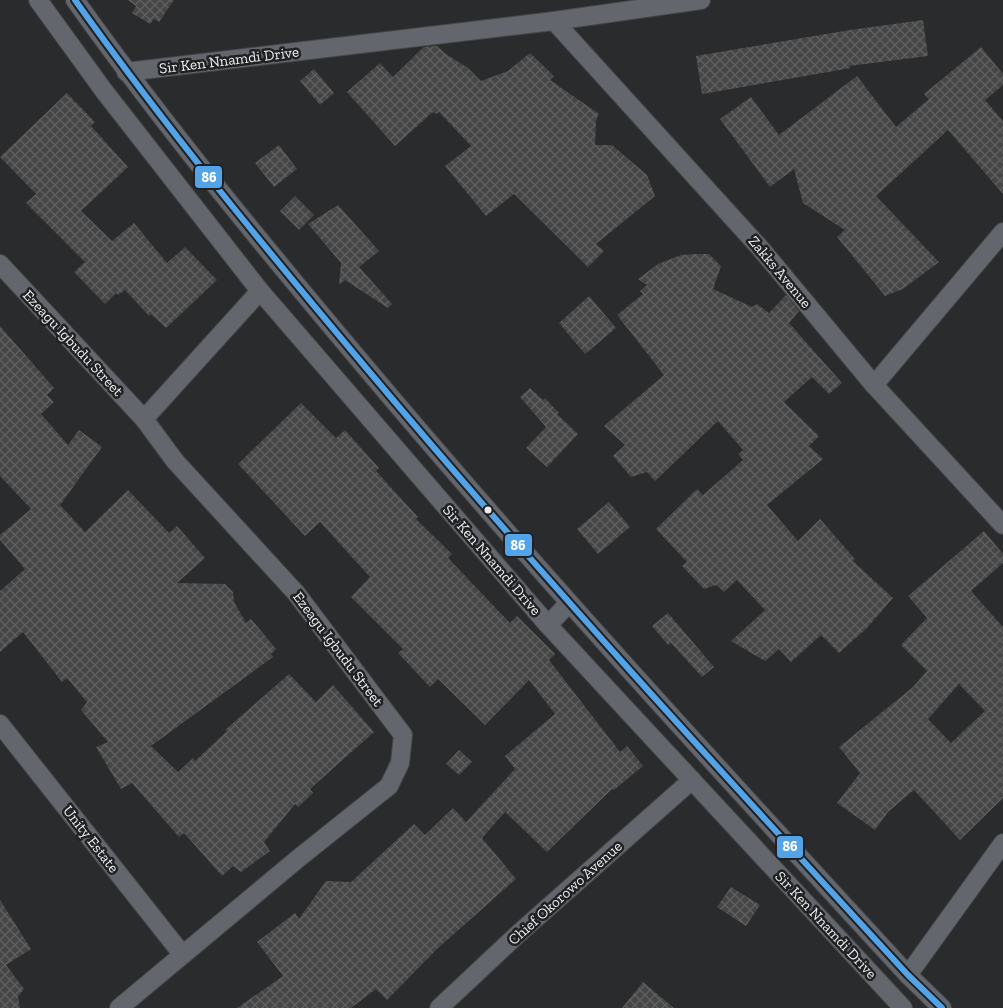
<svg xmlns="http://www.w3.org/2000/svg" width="1003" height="1008" viewBox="0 0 1003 1008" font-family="'Zilla Slab',serif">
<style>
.building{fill:url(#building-cross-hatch);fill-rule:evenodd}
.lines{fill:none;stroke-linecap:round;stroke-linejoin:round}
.street-casing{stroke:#454647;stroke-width:20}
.street{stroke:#63666d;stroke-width:18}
.bus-1-casing{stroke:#202123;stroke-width:10}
.bus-1{stroke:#53a3e8;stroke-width:6}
.bus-dot{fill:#ededef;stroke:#202123;stroke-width:2}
.labels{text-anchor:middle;stroke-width:5;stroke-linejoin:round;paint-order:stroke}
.street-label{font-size:15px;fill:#ededef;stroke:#202123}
.line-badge{stroke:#202123;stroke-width:2}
.badge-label{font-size:14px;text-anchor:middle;font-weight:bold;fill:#fff}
</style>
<defs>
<pattern id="building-cross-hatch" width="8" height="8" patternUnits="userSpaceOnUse" patternTransform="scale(1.25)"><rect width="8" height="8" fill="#464646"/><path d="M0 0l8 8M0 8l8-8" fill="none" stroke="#616161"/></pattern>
</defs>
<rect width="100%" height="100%" fill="#2a2b2c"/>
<g class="building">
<polygon points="128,0 174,0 159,22 154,19 150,24 132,13 136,6"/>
<polygon points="923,20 928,56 849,66 851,68 702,94 696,56 850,30"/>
<polygon points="437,46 446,54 468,68 481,81 508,71 530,53 554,76 550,80 599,114 596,120 595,145 612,145 647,175 655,196 596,244 604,251 588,267 514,194 486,216 445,166 471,146 439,112 436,114 433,112 395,146 347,92 380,63 393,77 424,47"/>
<polygon points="981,47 1003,74 1003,85 985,100 1003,121 1003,194 948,130 876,196 939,262 903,289 885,296 837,237 845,230 803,203 794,169 770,187 720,119 751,97 779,135 857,76 896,127 929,99 924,94"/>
<polygon points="314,69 334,93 320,105 300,81"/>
<polygon points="67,93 95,122 91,126 128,167 81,211 112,241 134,223 167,263 185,247 217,280 166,328 151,314 149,316 125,290 118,295 116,293 105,304 74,272 85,262 26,203 36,194 0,157"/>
<polygon points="279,145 297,169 274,187 255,163"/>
<polygon points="295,196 314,215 299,230 280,211"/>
<polygon points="338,205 379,251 359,267 392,304 388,308 345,280 339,285 341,263 308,224"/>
<polygon points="695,254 709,254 721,266 713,289 752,307 757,304 769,313 786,295 799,311 789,323 842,383 829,394 812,377 784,402 819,436 809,446 823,459 767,505 798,541 820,519 855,559 853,561 893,598 867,628 839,653 821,635 791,662 779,649 765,661 731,641 765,610 737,580 724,592 716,585 704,589 682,566 687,562 656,529 697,489 703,495 743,460 738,454 743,450 718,421 655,481 647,472 631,477 613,456 625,445 604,426 664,375 617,315 643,294 640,291 647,285 638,279 658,264 681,255"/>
<polygon points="589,296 616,328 585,354 559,323"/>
<polygon points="0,326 54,388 47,395 54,402 41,414 68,445 79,430 102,447 60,505 85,532 128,490 169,533 177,526 205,558 177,583 225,584 233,592 234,602 246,623 251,619 276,649 271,654 273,657 151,746 178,772 193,758 195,761 227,731 225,730 289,674 316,702 333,685 374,732 310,789 313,793 298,807 295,804 264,842 270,851 241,872 233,866 222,876 184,833 179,837 132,783 121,789 96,747 108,742 81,710 87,702 67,678 62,682 23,632 0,652 0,591 25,569 0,540 0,535 31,509 0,476"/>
<polygon points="530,388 543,400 545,398 559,413 557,414 578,434 547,467 526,448 546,427 520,397"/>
<polygon points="301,403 336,438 345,430 379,468 376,471 418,517 416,519 452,554 448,558 510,623 517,616 555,654 549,660 620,752 627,746 643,766 614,790 612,789 547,852 505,812 482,838 516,879 437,949 387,1000 376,989 351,1008 237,1008 283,976 257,942 295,913 299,919 326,881 351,882 414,824 425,835 453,808 466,822 515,769 505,756 555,714 529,680 485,725 438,679 430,687 398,653 403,649 351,597 370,577 320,522 305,536 238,464"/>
<polygon points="609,502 630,527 598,554 577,529"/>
<path d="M984 531 1003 554V563L971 591 1003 627V798L960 840 914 790 888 812 875 830 837 803 860 773 839 747 913 687 927 671 901 645 927 618 908 596ZM959 684 985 711 951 743 928 719Z"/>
<polygon points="668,613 714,667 702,677 671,643 668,645 652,626"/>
<polygon points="459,750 472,762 459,775 446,764"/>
<polygon points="731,887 760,905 746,926 717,907"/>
<polygon points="0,900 31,949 6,965 24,989 18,997 20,1008 0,1008"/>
<polygon points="643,982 674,1008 622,1008"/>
</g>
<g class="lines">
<g class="street-casing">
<g id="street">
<polyline points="38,0 104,91 260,291 548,625 903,1008"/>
<path d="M75 0C166 128 266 249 367 369 541 576 724 775 908 975L942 1008"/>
<polyline points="554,21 761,249 874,385 1003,525"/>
<polyline points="126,72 554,21 701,0"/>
<polyline points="0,264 144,419 175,461 296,593 403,735 400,763 389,786 300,857 119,1008"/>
<polyline points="874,385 1003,232"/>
<polyline points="144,419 260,291"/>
<polyline points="548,625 569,603"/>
<polyline points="0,724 182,954"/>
<polyline points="908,975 1003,843"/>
<polyline points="439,1008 518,934 692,780"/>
</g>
</g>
<use href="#street" class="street"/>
<g class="bus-1-casing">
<path id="bus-1" d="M75 0C166 128 266 249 367 369 541 576 724 775 908 975L942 1008"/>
</g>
<use href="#bus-1" class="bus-1"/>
</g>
<circle class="bus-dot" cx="488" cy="510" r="4.5"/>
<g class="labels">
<g class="street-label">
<text transform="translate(229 60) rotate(-7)" y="5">Sir Ken Nnamdi Drive</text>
<text transform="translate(780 272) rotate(50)" y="5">Zakks Avenue</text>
<text transform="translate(73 343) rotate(47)" y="5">Ezeagu Igbudu Street</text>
<text transform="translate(492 560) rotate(49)" y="5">Sir Ken Nnamdi Drive</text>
<text transform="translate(338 649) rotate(53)" y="5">Ezeagu Igbudu Street</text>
<text transform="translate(91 839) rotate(52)" y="5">Unity Estate</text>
<text transform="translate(565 893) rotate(-42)" y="5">Chief Okorowo Avenue</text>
<text transform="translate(826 925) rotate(47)" y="5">Sir Ken Nnamdi Drive</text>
</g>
</g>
<g class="line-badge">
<rect x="194" y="165" width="29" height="24" rx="5" fill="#53a3e8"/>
<rect x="504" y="533" width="29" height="24" rx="5" fill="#53a3e8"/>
<rect x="776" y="835" width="28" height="24" rx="5" fill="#53a3e8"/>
</g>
<g class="badge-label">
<text x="209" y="182">86</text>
<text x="518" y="550">86</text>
<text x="790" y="851">86</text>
</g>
</svg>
